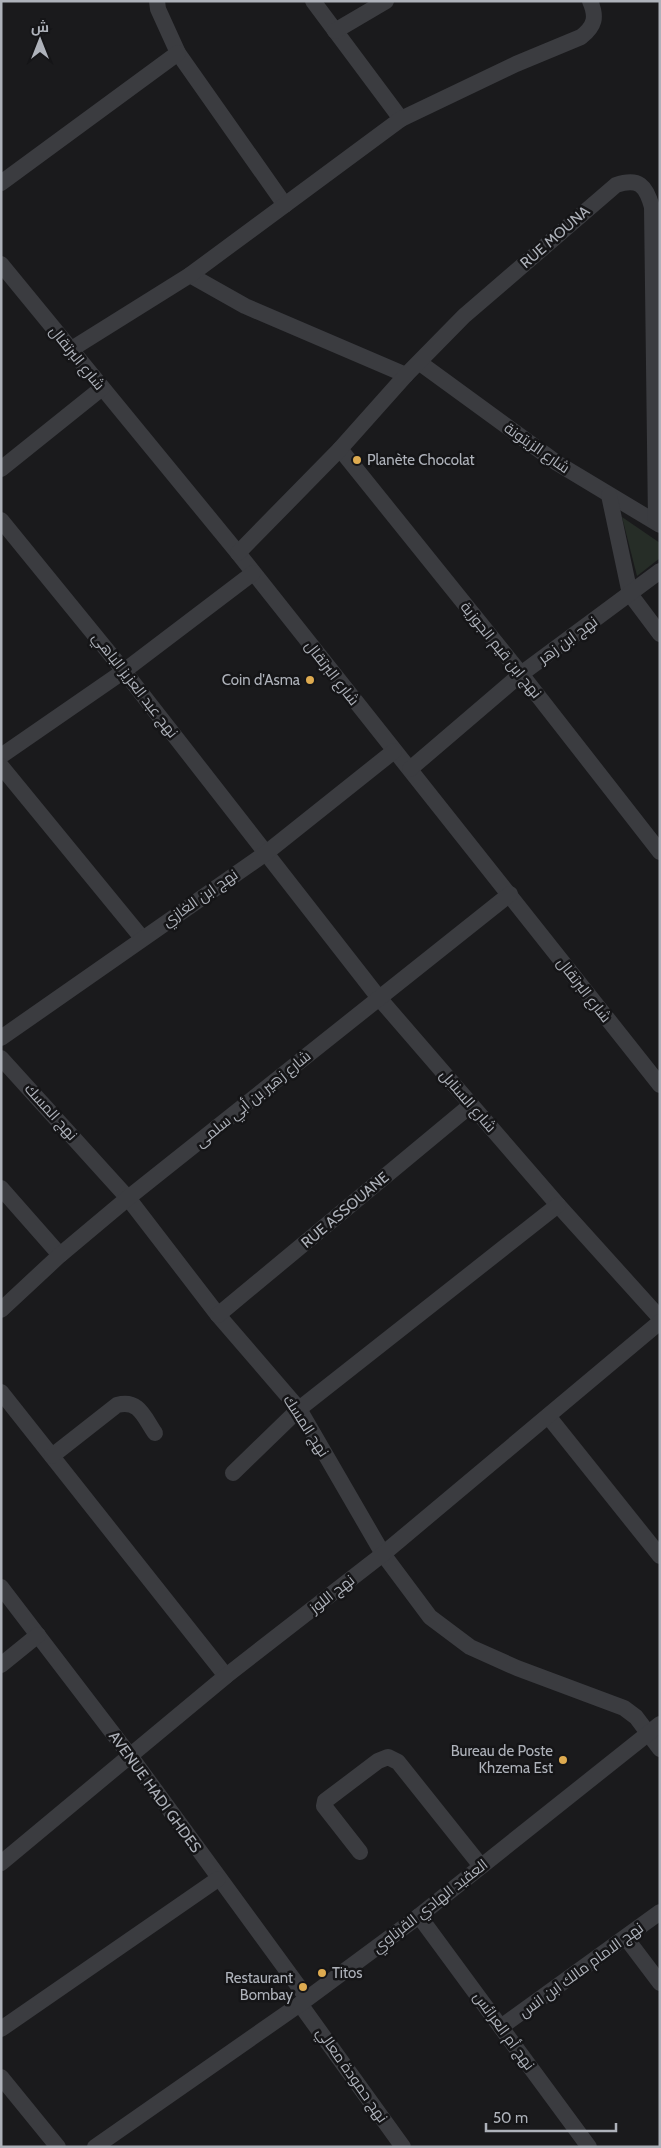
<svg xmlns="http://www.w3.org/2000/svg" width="661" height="2148" viewBox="0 0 661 2148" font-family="Cabin,Cairo,sans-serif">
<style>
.green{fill:#262d27}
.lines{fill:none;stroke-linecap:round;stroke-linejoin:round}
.street{stroke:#3b3c40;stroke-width:16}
.poi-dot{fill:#deab50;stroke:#151517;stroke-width:2}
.labels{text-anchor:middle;stroke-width:5;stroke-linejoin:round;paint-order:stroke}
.street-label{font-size:15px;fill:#aeb2ba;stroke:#151517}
.poi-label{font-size:15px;fill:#aeb2ba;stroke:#151517;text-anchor:end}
</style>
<rect width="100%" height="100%" fill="#1a1a1c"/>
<polygon class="green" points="622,517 660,543 660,558 637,576"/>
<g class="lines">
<g class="street">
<polyline points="157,1 158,9 178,53 285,205"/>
<polyline points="313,1 401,119"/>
<polyline points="335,31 386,1"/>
<polyline points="1,183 178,53"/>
<polyline points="1,264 238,553 660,1085"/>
<polyline points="190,275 245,306 406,375"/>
<path d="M70 350 190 275 401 119 516 64 581 37C595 26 597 17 590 1"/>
<polyline points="420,363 557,463 660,525"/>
<polyline points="340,449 521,674 660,852"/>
<polyline points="1,469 102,388"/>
<polyline points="609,495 630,594 660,634"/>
<polyline points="1,520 124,671 379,998 558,1205 660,1318"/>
<path d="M238 553 340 449 406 375 464 316 616 185C639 177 646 186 652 207L656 522"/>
<polyline points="1,756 124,671 253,573"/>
<polyline points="1,766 142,938"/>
<polyline points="410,769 521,674 660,571"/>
<polyline points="1,1038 266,853 394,751"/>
<polyline points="1,1058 128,1198 218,1315 299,1409 383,1554 430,1617 470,1647 517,1668 624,1708 636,1717 660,1749"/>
<polyline points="1,1188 60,1255"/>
<polyline points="1,1310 60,1255 128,1198 510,894"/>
<polyline points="218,1315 471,1105"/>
<polyline points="1,1392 226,1676"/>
<polyline points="548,1416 660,1556"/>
<path d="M52 1456 117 1405C139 1399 144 1417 155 1433"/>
<polyline points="233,1473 299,1409 558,1205"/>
<polyline points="1,1587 131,1757 307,1998"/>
<polyline points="1,1665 38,1635"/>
<polyline points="360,1852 324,1806 325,1801 378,1761 388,1757 398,1762 481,1866"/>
<polyline points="1,1863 226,1676 383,1554 660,1322"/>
<polyline points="419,1916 589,2147"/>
<polyline points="626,1938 660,1983"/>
<polyline points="300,2004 403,2147"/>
<polyline points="501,2027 660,1912"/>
<polyline points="1,2029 218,1879"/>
<polyline points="1,2077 58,2147"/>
<polyline points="95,2147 300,2004 419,1916 660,1724"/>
</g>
</g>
<g class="poi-dot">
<circle cx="357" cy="460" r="5"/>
<circle cx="310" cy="680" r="5"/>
<circle cx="563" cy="1760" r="5"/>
<circle cx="322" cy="1973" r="5"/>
<circle cx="303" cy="1987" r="5"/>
</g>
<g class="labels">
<g class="street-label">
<text transform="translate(555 237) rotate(-41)" y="5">RUE MOUNA</text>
<text transform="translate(77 358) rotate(51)" y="5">شارع البرتقال</text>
<text transform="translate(537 448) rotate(35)" y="5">شارع الزيتونة</text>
<text transform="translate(568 640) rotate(-36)" y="5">نهج ابن زهر</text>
<text transform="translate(501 650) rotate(51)" y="5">نهج ابن قيم الجوزية</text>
<text transform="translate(332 673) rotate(52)" y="5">شارع البرتقال</text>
<text transform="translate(135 685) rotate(52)" y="5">نهج عبد العزيز الباهي</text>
<text transform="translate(200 898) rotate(-35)" y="5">نهج ابن الغازي</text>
<text transform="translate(584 990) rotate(52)" y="5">شارع البرتقال</text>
<text transform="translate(253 1099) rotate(-39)" y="5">شارع زهير بن أبي سلمى</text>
<text transform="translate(468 1101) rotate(49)" y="5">شارع السنابل</text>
<text transform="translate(51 1112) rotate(48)" y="5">نهج المسك</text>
<text transform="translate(345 1210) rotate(-40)" y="5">RUE ASSOUANE</text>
<text transform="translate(306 1426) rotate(57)" y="5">نهج المسك</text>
<text transform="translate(332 1594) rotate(-38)" y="5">نهج اللوز</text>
<text transform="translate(155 1792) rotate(54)" y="5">AVENUE HADI GHDES</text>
<text transform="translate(430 1906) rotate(-38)" y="5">العقيد الهادي القرناوي</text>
<text transform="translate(581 1970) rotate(-36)" y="5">نهج الامام مالك ابن انس</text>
<text transform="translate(504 2031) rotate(54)" y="5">نهج أم العرائس</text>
<text transform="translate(352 2075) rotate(55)" y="5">نهج حمودة معالي</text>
</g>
<g class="poi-label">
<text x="367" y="465" text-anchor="start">Planète Chocolat</text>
<text x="300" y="685">Coin d'Asma</text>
<text x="553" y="1756">Bureau de Poste<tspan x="553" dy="17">Khzema Est</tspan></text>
<text x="332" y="1978" text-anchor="start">Titos</text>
<text x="293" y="1983">Restaurant<tspan x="293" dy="17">Bombay</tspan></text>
</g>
</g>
<rect width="661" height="2148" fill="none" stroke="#aeb2ba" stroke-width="5"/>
<g transform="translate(40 40)" stroke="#151517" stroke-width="4" paint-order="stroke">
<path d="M0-4L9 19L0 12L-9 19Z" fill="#aeb2ba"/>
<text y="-8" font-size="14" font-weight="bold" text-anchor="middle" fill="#aeb2ba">ش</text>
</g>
<path d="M486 2123v8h130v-8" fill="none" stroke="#aeb2ba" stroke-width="2.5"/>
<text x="493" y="2123" font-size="15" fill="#aeb2ba" stroke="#151517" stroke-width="4" paint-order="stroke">50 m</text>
</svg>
